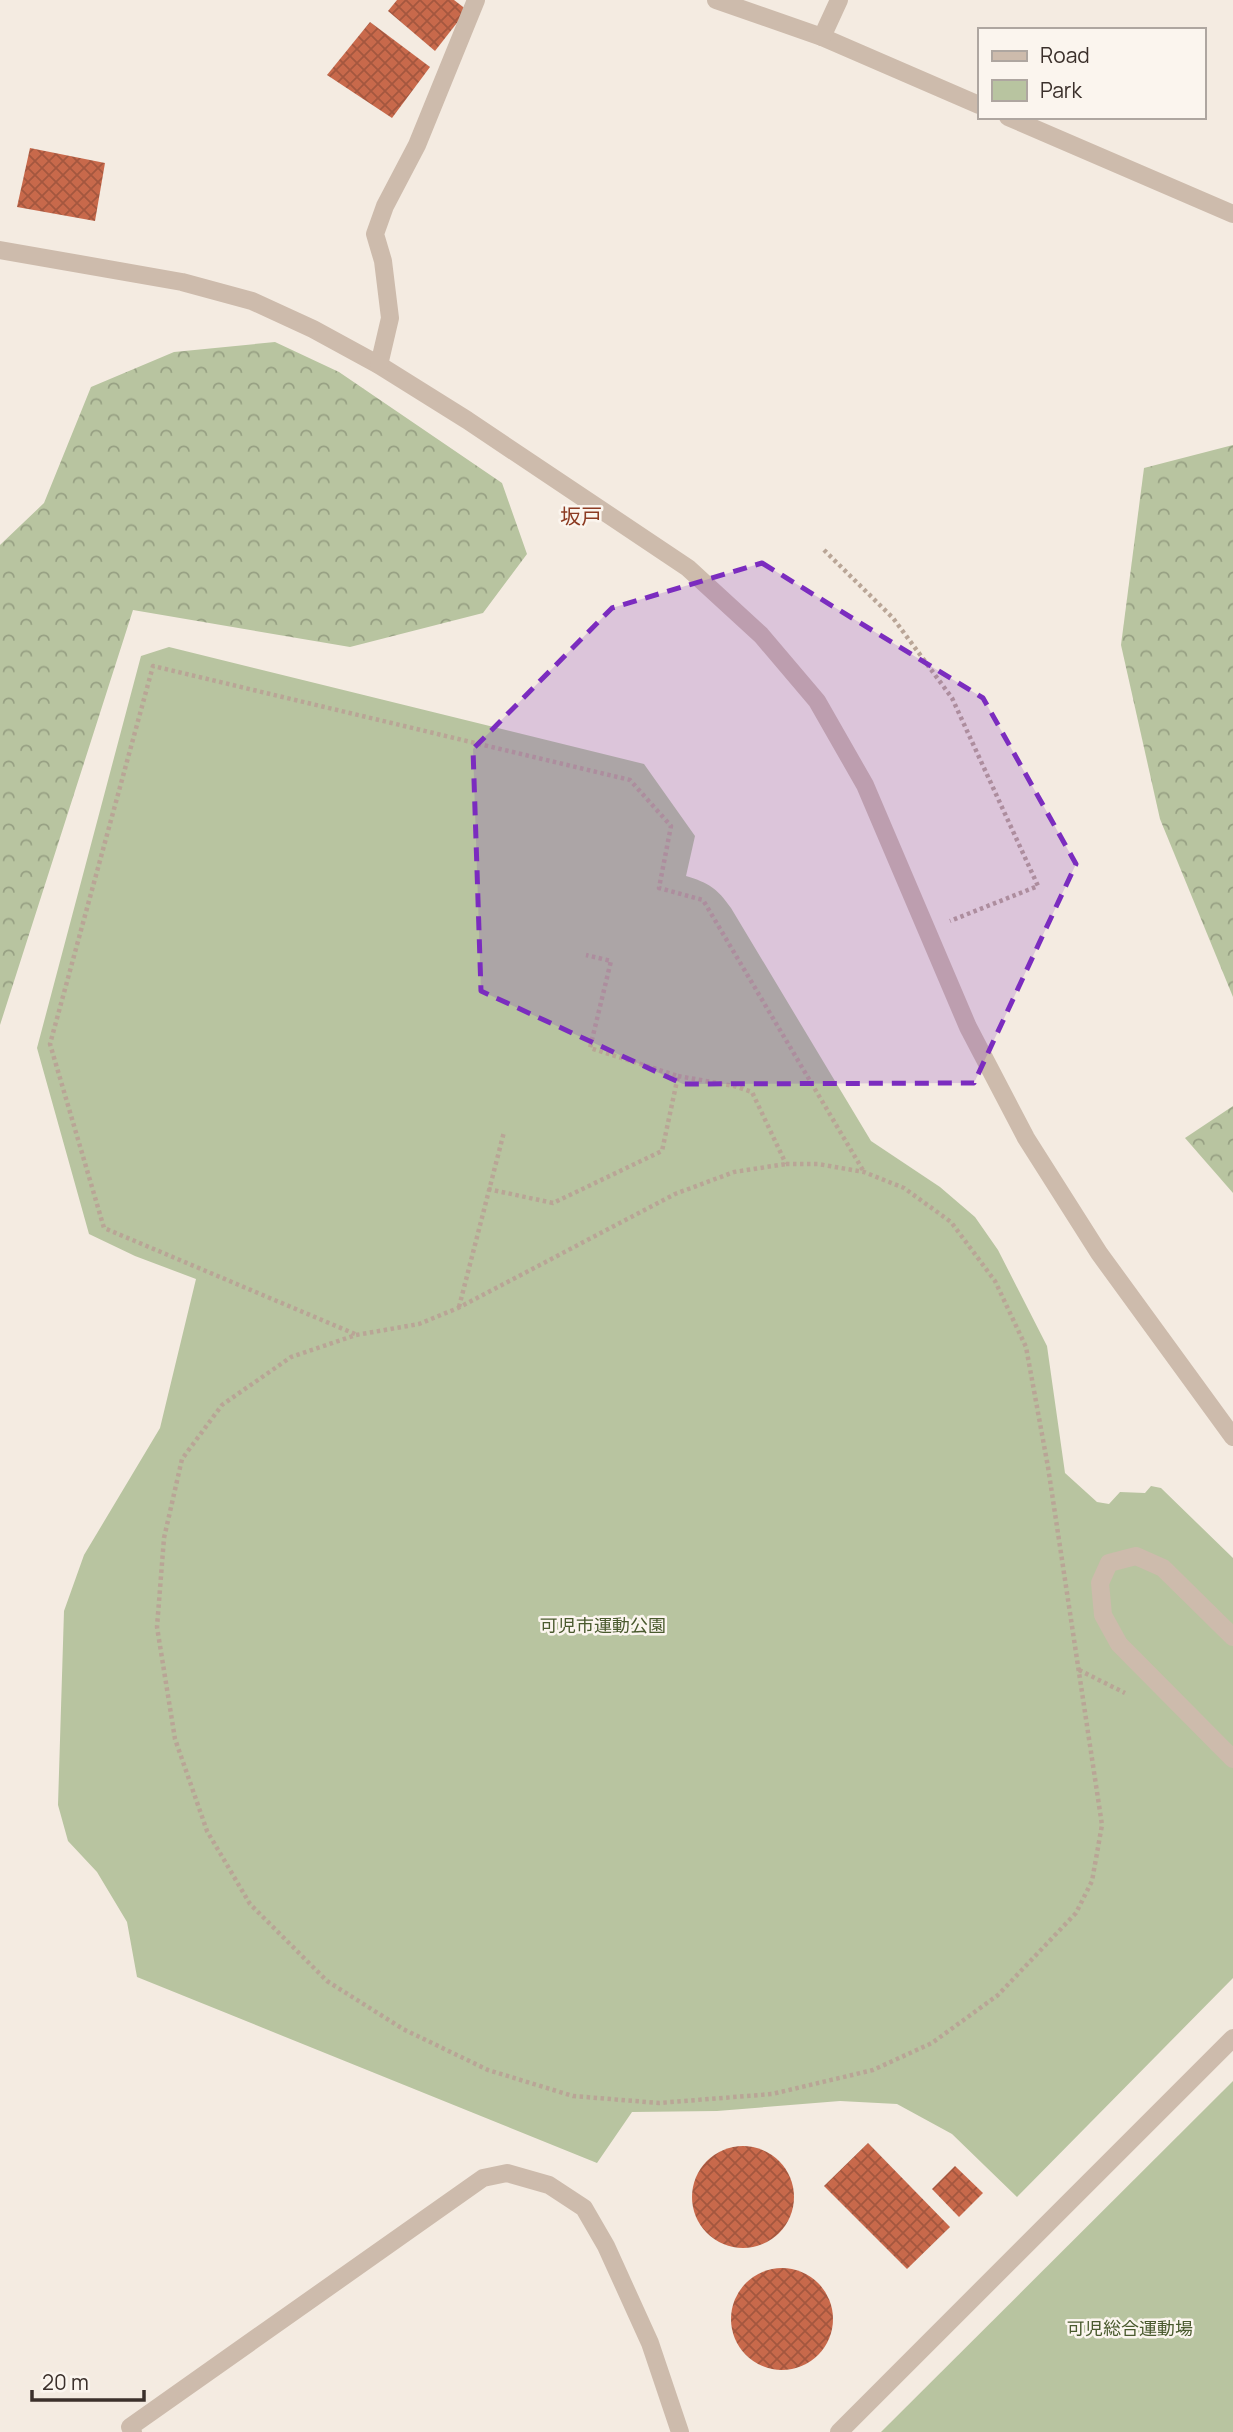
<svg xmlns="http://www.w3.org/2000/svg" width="1233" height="2432" viewBox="0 0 1233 2432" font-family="Manrope,'Noto Sans JP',sans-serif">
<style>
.green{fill:#b8c4a0}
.forest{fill:url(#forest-crowns)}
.building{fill:url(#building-cross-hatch)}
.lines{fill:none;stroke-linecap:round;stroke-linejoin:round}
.path{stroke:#b9a596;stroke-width:4.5;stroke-dasharray:3.5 3.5;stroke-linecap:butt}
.minor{stroke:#cdbbac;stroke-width:18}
.marked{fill:#7b2cbf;fill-opacity:0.2;stroke:#7b2cbf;stroke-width:5;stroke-dasharray:14 9;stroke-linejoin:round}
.labels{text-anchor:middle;stroke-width:5;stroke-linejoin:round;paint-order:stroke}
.park-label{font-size:18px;fill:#4a5a2e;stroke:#fbf5ee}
.quarter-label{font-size:21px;fill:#8c3b22;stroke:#fbf5ee}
</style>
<defs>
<pattern id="forest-crowns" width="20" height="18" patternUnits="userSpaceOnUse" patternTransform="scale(1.75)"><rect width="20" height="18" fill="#b8c4a0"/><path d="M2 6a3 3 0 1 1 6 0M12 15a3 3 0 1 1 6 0" fill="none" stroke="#97a083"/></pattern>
<pattern id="building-cross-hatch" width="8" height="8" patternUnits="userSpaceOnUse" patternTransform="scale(1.75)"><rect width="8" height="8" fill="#c8694b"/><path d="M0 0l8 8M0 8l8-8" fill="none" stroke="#a4573f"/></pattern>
</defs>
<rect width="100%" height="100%" fill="#f4ebe1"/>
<g class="green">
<path d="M169 647 644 764 695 836 686 876C709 883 717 888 731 908L871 1141 940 1187 975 1217 998 1250 1047 1346 1065 1473 1097 1502 1109 1504 1120 1492 1145 1493 1151 1486 1161 1488 1233 1558V1978L1017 2197 952 2134 897 2104 840 2101 717 2111 632 2112 597 2163 137 1977 127 1922 97 1872 68 1841 58 1805 64 1611 84 1555 160 1428 196 1279 135 1256 89 1234 37 1048 141 656Z"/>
<polygon points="1233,2081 1233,2432 881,2432"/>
</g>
<g class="forest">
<polygon points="275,342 339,372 502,483 527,554 483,613 350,647 133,610 0,1025 0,545 44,503 91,387 174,352"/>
<polygon points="1233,445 1233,997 1160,819 1121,645 1144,468"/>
<polygon points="1233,1106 1233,1193 1185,1138"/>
</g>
<g class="building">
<polygon points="397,0 454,0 467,10 435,51 388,11"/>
<polygon points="370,22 430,67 392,118 327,75"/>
<polygon points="30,148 105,163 95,221 17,207"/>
<polygon points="868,2143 950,2227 907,2269 824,2186"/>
<circle cx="743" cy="2197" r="51"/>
<polygon points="955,2166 983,2193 959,2217 932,2189"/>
<circle cx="782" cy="2319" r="51"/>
</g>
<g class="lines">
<g class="path">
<polyline points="824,550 893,618 952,698 1038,886 950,921"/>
<polyline points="678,1076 734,1086 752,1092 786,1164"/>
<polygon points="786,1164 818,1164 864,1172 904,1188 951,1222 995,1281 1026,1347 1048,1467 1102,1825 1092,1881 1076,1913 998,1995 932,2043 873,2070 772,2094 659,2103 573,2096 488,2070 403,2029 327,1981 250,1904 207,1831 175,1739 157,1627 164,1538 182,1459 222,1405 291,1357 356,1335 419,1324 458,1308 675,1194 734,1172"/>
<polyline points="488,1189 553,1203 662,1151 678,1076 590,1048 611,961 586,955"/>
<polyline points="459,1307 504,1132"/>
<polyline points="355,1334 104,1228 50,1044 153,666 630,780 671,826 659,888 703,900 864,1172"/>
<polyline points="1079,1670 1125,1693"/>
</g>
<g class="minor">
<polyline points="716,0 822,37 979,105"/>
<polyline points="822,37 839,0"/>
<polyline points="1008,117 1233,214"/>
<polyline points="0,250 182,282 252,301 313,329 379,365 467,420 688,568 761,635 817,701 865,785 968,1027 1026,1138 1099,1253 1233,1437"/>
<polyline points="379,365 390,318 383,261 375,234 385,206 417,145 476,0"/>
<polyline points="1233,1637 1163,1568 1136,1556 1109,1563 1100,1583 1103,1615 1119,1644 1233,1759"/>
<polyline points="133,2432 130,2427 483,2178 507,2173 549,2185 584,2208 606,2246 650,2343 680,2432"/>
<polyline points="839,2432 1233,2038"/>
</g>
</g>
<path class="marked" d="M762 563 983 698 1076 864 974 1083 683 1084 481 991 473 749 612 608Z"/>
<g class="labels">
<g class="park-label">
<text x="603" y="1632">可児市運動公園</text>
<text x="1130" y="2335">可児総合運動場</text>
</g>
<g class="quarter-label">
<text x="581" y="524">坂戸</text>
</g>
</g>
<rect x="978" y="28" width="228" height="91" fill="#fbf5ee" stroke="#aea6a0" stroke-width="2"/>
<rect x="992" y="51" width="35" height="10" fill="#cdbbac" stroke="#aea6a0" stroke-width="2"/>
<text x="1040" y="63" font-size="21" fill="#3b302b">Road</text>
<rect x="992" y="80" width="35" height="21" fill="#b8c4a0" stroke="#aea6a0" stroke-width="2"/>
<text x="1040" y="98" font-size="21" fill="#3b302b">Park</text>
<path d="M32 2390v10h112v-10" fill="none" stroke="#3b302b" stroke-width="3.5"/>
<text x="42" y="2390" font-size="21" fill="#3b302b" stroke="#fbf5ee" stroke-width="5" paint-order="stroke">20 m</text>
</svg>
